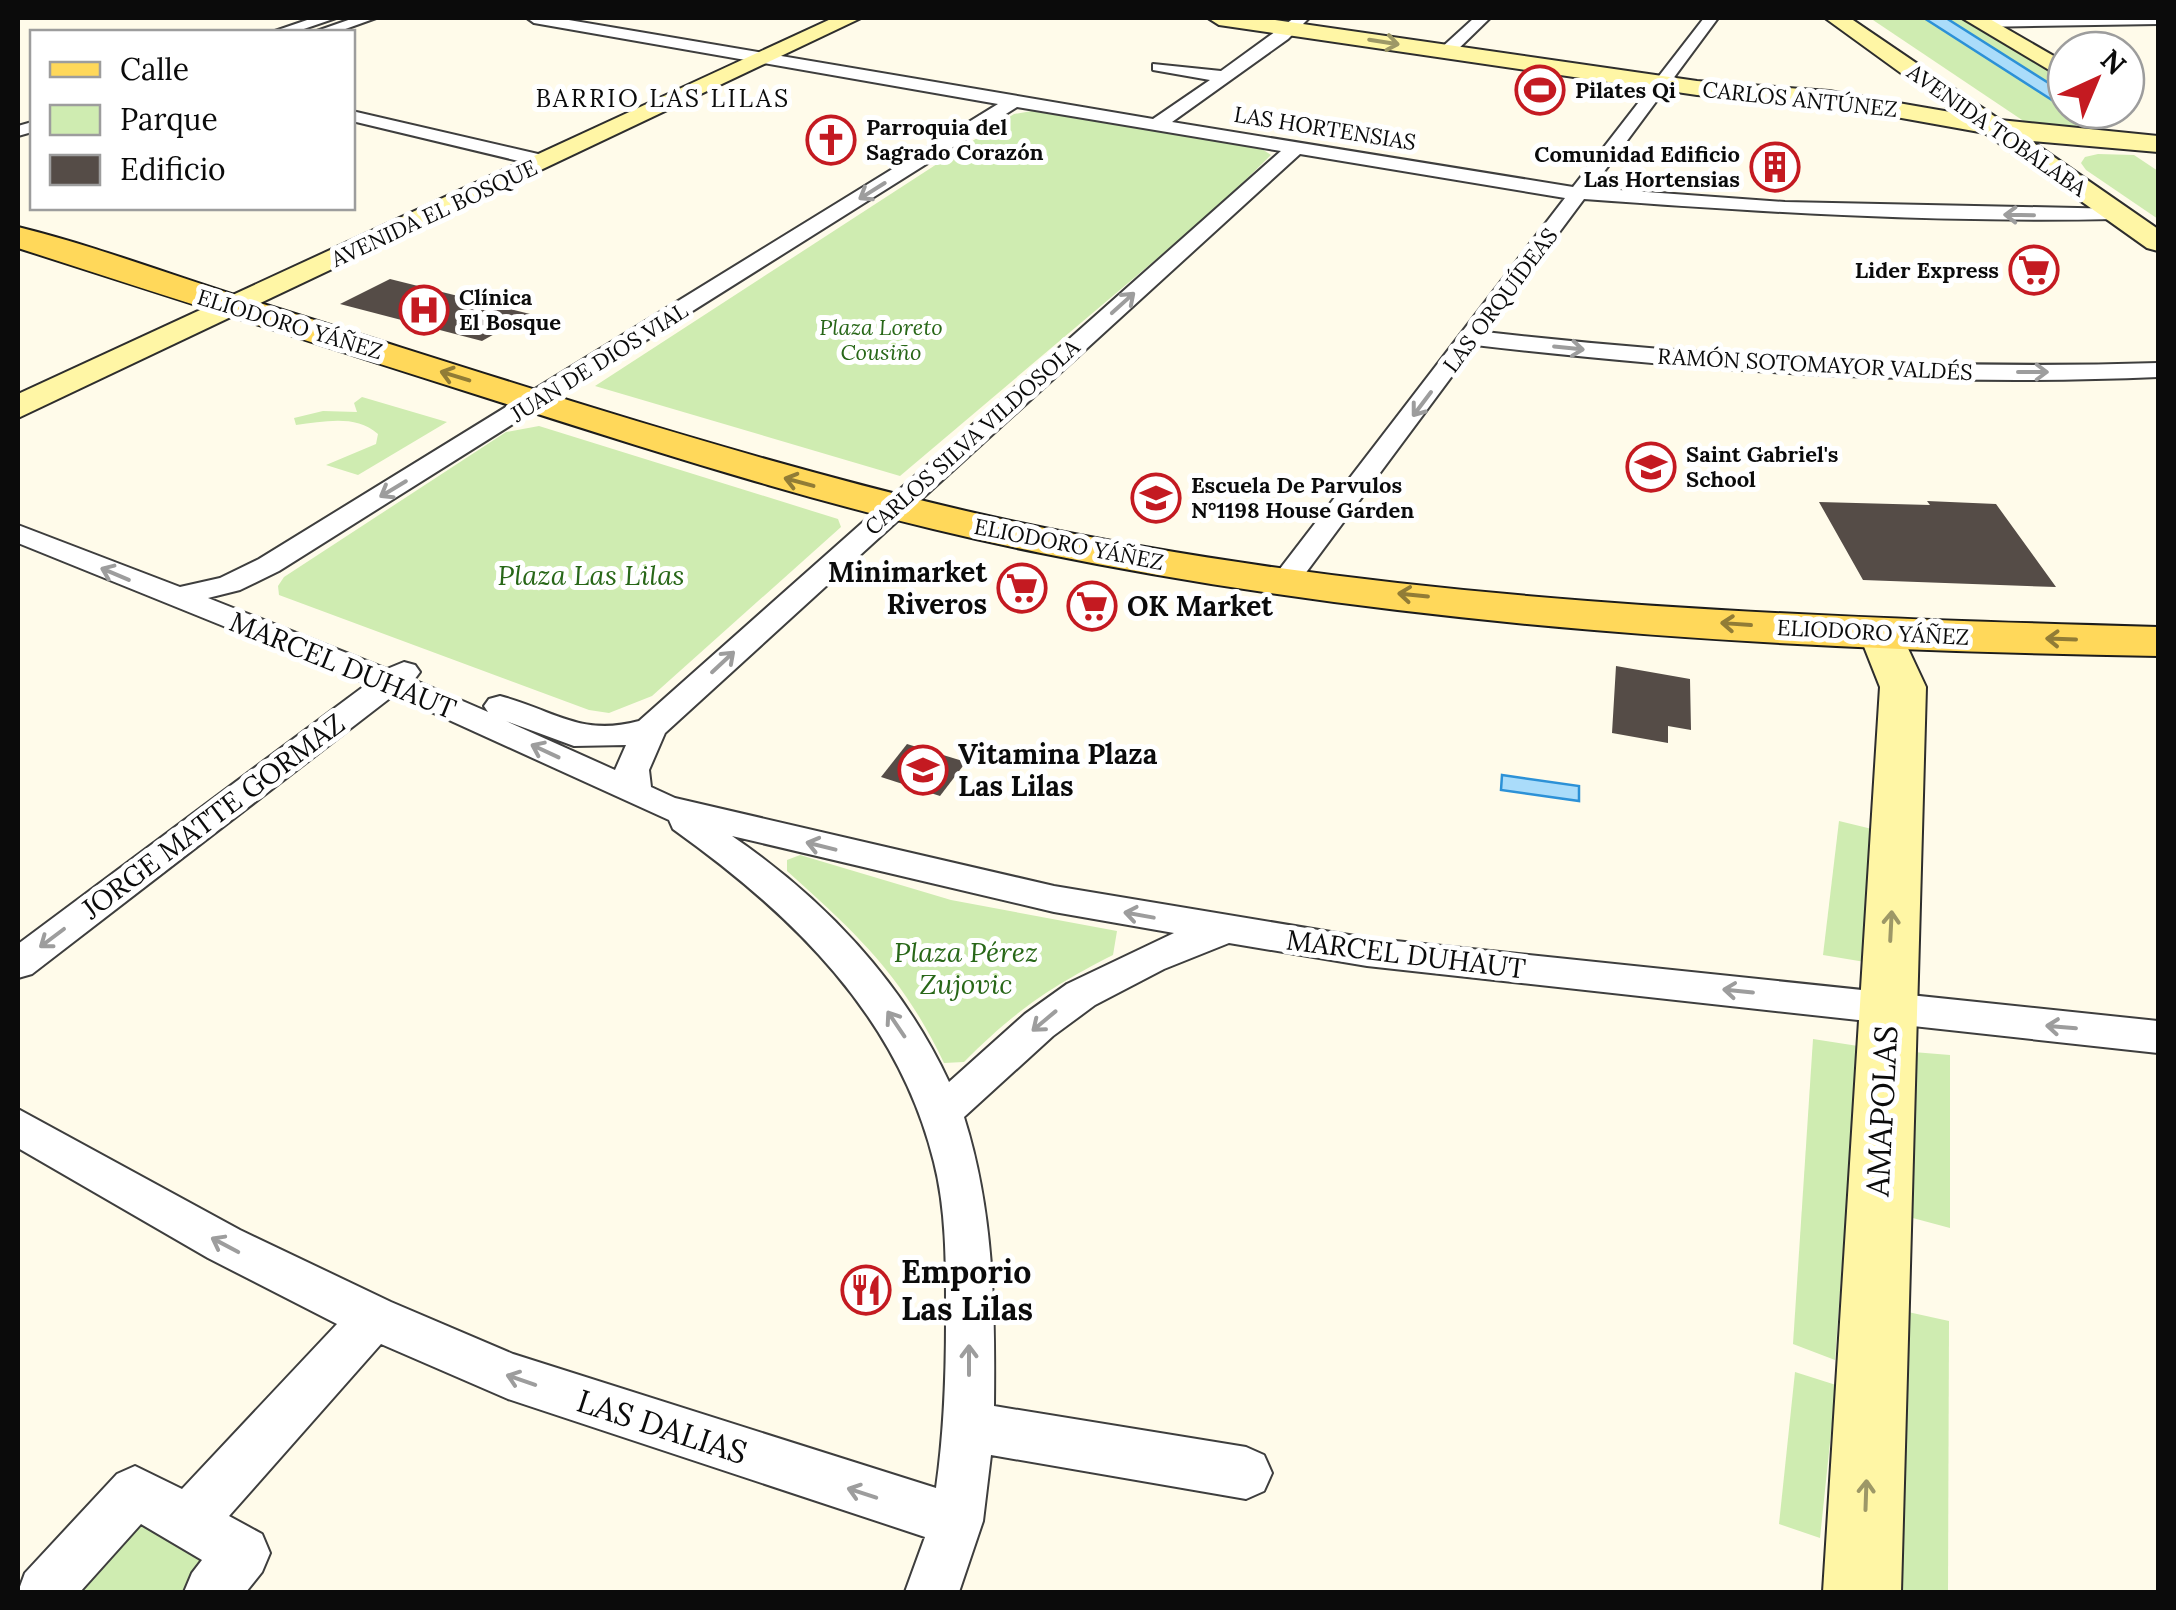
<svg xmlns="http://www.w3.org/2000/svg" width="2176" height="1610" viewBox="0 0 2176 1610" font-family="Lora,serif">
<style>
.green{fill:#cfecb1}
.water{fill:#aadcfa;stroke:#2c91d7;stroke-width:2.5}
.building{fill:#554c47}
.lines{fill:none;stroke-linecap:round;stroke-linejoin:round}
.street-casing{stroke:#3e3e3e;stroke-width:4}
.secondary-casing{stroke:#2d2d2d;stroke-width:4}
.primary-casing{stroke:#1c1c1c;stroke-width:4}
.street{fill:#fff;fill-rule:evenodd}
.secondary{fill:#fff6a5;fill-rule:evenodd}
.primary{fill:#ffd85a;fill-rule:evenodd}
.oneway{stroke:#9d9867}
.oneway2{stroke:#9d9d9d}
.oneway3{stroke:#917c36}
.labels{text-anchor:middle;stroke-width:10;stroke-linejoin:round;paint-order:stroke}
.far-poi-label{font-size:22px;font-weight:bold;fill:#0b0b0b;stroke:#fff;text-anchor:start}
.far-street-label{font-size:22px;fill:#0b0b0b;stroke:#fff}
.far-park-label{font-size:22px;font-style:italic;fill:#286718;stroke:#fff}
.far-neighbourhood-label{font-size:25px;letter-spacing:2.5px;fill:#0b0b0b;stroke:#fff}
.poi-label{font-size:28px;font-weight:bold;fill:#0b0b0b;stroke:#fff;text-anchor:start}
.park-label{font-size:28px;font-style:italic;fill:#286718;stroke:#fff}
.street-label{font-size:28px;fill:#0b0b0b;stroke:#fff}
.near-street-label{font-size:32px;fill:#0b0b0b;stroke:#fff}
.near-poi-label{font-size:32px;font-weight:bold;fill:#0b0b0b;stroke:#fff;text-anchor:start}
</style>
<rect width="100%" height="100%" fill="#fffbea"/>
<g class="green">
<polygon points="1870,18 1924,18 2097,129 2031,126"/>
<polygon points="1946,18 1960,18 2066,80 2066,94"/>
<polygon points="1032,111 1259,147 1271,155 1218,207 900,476 595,386 1014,114"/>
<polygon points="2098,154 2134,155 2158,171 2158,219 2086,170 2081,163 2085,157"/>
<path d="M362 397 447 422 358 475 326 465 376 444 378 434C355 414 324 422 296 425L294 418 323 411 357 412 354 403Z"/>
<polygon points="539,426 838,519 841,527 652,696 609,713 589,710 279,595 278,586 284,577 506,432"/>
<polygon points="1839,821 1872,829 1865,962 1823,955"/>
<path d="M800 855 951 900 1117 931 1113 955C1048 988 1015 1011 964 1062L944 1063C902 975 858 935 787 871V860Z"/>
<polygon points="1813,1039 1858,1046 1835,1360 1793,1344"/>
<polygon points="1913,1052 1950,1055 1950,1228 1909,1217"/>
<polygon points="1908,1312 1949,1321 1948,1592 1902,1592"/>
<polygon points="1795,1372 1836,1385 1820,1538 1779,1524"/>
<polygon points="132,1520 207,1565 184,1592 66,1592"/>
</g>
<g class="water">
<polygon points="1924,18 1946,18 2066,94 2066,109"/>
<polygon points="1502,775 1579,786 1579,801 1501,790"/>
</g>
<g class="building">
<polygon points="390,279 530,314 482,341 340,304"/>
<polygon points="1927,501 1996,504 2056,587 1863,580 1819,502 1930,505"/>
<polygon points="1616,666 1690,679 1691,730 1668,726 1668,743 1612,733"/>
<polygon points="907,744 966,762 940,796 881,777"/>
</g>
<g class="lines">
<g class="street-casing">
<g id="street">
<polygon points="313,18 336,18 295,32 272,32"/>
<polygon points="354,18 376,18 337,32 314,32"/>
<path d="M527 18H557L1153 119 1210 80 1153 70V64L1221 71 1294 18H1309L1288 39 1172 122 1573 187 1704 18H1718L1592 188 1785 202 2123 209V217L2116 219C1938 223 1761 212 1584 199L1485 332C1709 357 1933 370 2158 363V377C1930 387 1702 371 1475 345L1296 586H1276L1271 580 1276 574 1565 198 1300 154 665 733 649 770 651 787 675 798 1054 886 1367 938 2158 1021V1053L1367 966 1229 943 1164 969 1095 1005 1053 1036 964 1117C994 1212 995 1308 994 1406L1246 1447 1264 1455 1272 1473 1264 1491 1246 1499 991 1455 983 1521 959 1592H905L925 1537 508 1399 381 1344 229 1516 262 1534 270 1553 262 1572 246 1592H184L192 1573 202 1560 141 1524 80 1592H18L25 1573 117 1474 135 1466 182 1489 337 1324 208 1258 18 1148V1109L240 1230 391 1302 513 1354 936 1488C944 1433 946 1377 946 1321 946 1269 947 1213 934 1162 898 1016 792 914 673 829L669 820 394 695 32 974 18 978V944L367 684 18 543V525L180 587 220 578 259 559 998 104 534 23ZM1017 107 1281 151 639 721C580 737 554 710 500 696L489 699 484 706 488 712 414 680 420 672 415 665 404 662 387 669 208 598 240 590 279 571ZM506 721 574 746 626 745 615 770ZM732 836 1054 912 1174 933 1067 984 1025 1014 949 1082C902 981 823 898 732 836Z"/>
<polygon points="1474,18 1490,18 1452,55 1440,55 1440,49"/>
<polygon points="2158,18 2158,24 1980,27 1972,22 1980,18"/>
<polygon points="352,111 551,157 553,161 544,167 352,121"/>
<polygon points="32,122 32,132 18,136 18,126"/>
</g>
</g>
<g class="secondary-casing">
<g id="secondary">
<polygon points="833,18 861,18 18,418 18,394"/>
<polygon points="1208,18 1261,18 1697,81 1829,91 1956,113 1825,18 1850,18 2000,120 2158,136 2158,152 2031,141 2158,229 2158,251 2147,248 1985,133 1829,105 1697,95 1219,25"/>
<polygon points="1962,18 1988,18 2066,63 2066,80"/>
<polygon points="1881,621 1897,625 1926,687 1901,1592 1823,1592 1880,687 1859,634 1865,625"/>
</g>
</g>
<g class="primary-casing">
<path id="primary" d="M18 227C99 247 179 278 260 303 494 376 727 455 966 511 1356 601 1760 616 2158 627V656C1785 650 1408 628 1041 553 857 516 678 459 500 402 339 351 178 300 18 248Z"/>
</g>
<use href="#street" class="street"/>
<use href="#secondary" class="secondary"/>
<use href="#primary" class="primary"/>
</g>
<defs><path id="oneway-shaft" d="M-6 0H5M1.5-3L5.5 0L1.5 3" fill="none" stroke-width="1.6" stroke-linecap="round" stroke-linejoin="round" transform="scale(2.5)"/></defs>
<g class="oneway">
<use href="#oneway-shaft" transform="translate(1384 42) rotate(9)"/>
<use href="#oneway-shaft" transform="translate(1891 926) rotate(-87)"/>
<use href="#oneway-shaft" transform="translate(1866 1495) rotate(-88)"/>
</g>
<g class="oneway2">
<use href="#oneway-shaft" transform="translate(872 191) rotate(148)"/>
<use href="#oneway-shaft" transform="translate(2019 215) rotate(-179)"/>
<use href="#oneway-shaft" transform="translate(1123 303) rotate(-42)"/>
<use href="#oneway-shaft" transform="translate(1569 348) rotate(6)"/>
<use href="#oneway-shaft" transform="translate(2033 372)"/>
<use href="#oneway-shaft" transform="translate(1422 404) rotate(127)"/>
<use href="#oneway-shaft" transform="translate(393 489) rotate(149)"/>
<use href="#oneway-shaft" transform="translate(115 574) rotate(-157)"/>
<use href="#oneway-shaft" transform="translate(723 662) rotate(-43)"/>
<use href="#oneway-shaft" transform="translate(545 751) rotate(-155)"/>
<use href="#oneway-shaft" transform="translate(821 846) rotate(-166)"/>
<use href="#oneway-shaft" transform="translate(1139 915) rotate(-170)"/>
<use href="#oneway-shaft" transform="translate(52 938) rotate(143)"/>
<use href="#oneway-shaft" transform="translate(1738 991) rotate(-174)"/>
<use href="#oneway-shaft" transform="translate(1044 1021) rotate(140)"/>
<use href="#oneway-shaft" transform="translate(896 1024) rotate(-124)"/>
<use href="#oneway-shaft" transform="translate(2061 1027) rotate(-175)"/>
<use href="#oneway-shaft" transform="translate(225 1245) rotate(-152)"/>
<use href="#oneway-shaft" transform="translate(969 1360) rotate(-90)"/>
<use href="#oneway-shaft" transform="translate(521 1380) rotate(-161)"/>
<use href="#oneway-shaft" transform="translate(862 1493) rotate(-162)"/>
</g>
<g class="oneway3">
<use href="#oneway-shaft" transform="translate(455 376) rotate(-163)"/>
<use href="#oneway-shaft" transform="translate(799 482) rotate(-165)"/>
<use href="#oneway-shaft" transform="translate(1413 595) rotate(-174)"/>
<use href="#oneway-shaft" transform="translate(1736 624) rotate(-176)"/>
<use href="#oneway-shaft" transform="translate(2061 639) rotate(-178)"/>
</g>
<defs>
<g id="stadium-ring" transform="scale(2.5)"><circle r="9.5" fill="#fff" stroke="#c41a21" stroke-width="1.5"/><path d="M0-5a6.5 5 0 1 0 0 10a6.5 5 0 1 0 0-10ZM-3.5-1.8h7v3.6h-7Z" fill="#c41a21"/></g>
<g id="church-ring" transform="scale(2.5)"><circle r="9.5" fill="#fff" stroke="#c41a21" stroke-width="1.5"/><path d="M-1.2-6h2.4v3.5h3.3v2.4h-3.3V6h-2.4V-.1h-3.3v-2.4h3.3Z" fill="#c41a21"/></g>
<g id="building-ring" transform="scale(2.5)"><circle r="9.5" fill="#fff" stroke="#c41a21" stroke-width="1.5"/><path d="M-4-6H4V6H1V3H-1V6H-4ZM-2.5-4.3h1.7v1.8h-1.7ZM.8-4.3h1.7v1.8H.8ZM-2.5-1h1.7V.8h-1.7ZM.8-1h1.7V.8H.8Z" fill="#c41a21"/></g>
<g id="supermarket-ring" transform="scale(2.5)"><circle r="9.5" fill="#fff" stroke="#c41a21" stroke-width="1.5"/><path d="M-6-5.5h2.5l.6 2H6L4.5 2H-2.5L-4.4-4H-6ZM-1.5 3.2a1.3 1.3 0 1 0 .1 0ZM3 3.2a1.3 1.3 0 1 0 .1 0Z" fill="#c41a21"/></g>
<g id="hospital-ring" transform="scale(2.5)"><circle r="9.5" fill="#fff" stroke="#c41a21" stroke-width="1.5"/><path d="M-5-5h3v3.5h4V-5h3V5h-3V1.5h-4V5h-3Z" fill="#c41a21"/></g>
<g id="school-ring" transform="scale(2.5)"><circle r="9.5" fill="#fff" stroke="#c41a21" stroke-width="1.5"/><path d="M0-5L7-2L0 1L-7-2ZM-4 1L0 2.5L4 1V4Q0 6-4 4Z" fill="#c41a21"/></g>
<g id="restaurant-ring" transform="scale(2.5)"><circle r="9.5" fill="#fff" stroke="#c41a21" stroke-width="1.5"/><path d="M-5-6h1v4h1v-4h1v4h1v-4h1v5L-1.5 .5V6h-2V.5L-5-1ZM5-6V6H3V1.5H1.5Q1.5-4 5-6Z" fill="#c41a21"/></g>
</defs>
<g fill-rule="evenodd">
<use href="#stadium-ring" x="1540" y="90"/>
<use href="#church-ring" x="831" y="140"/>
<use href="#building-ring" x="1775" y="167"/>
<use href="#supermarket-ring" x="2034" y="270"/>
<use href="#hospital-ring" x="424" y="310"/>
<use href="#school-ring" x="1651" y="467"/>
<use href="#school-ring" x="1156" y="498"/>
<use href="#supermarket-ring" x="1022" y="588"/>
<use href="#supermarket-ring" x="1092" y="606"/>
<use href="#school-ring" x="923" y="770"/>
<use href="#restaurant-ring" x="866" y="1290"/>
</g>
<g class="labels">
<g class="far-poi-label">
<text x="1575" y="98">Pilates Qi</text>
<text x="866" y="135">Parroquia del<tspan x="866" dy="25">Sagrado Corazón</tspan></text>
<text x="1740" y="162" text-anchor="end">Comunidad Edificio<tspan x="1740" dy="25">Las Hortensias</tspan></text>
<text x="1999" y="278" text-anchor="end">Lider Express</text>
<text x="459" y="305">Clínica<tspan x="459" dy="25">El Bosque</tspan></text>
<text x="1686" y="462">Saint Gabriel's<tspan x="1686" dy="25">School</tspan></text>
<text x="1191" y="493">Escuela De Parvulos<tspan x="1191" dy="25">N°1198 House Garden</tspan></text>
</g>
<g class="far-street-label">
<text transform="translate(1800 99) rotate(6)" y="8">CARLOS ANTÚNEZ</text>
<text transform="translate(1325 128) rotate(9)" y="8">LAS HORTENSIAS</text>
<text transform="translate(1997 130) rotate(35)" y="8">AVENIDA TOBALABA</text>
<text transform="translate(434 213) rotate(-25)" y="8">AVENIDA EL BOSQUE</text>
<text transform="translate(1500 300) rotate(-53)" y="8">LAS ORQUÍDEAS</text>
<text transform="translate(290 324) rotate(17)" y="8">ELIODORO YÁÑEZ</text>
<text transform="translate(599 362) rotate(-32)" y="8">JUAN DE DIOS VIAL</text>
<text transform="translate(1815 364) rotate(3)" y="8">RAMÓN SOTOMAYOR VALDÉS</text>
<text transform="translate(972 437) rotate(-42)" y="8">CARLOS SILVA VILDOSOLA</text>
<text transform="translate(1069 544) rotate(11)" y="8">ELIODORO YÁÑEZ</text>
<text transform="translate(1873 632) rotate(3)" y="8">ELIODORO YÁÑEZ</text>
</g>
<g class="far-park-label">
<text x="881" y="335">Plaza Loreto<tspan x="881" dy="25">Cousiño</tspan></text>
</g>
<g class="far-neighbourhood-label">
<text x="663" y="107">BARRIO LAS LILAS</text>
</g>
<g class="poi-label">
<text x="987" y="582" text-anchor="end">Minimarket<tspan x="987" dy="32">Riveros</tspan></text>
<text x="1127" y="616">OK Market</text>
<text x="958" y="764">Vitamina Plaza<tspan x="958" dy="32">Las Lilas</tspan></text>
</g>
<g class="park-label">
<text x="591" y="585">Plaza Las Lilas</text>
<text x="966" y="962">Plaza Pérez<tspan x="966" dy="32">Zujovic</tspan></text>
</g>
<g class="street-label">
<text transform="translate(343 665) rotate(22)" y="10">MARCEL DUHAUT</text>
<text transform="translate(213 816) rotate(-37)" y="10">JORGE MATTE GORMAZ</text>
<text transform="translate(1406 954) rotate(7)" y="10">MARCEL DUHAUT</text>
</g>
<g class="near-street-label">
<text transform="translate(1882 1111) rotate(-87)" y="11">AMAPOLAS</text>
<text transform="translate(662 1427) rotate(18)" y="11">LAS DALIAS</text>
</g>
<g class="near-poi-label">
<text x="901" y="1283">Emporio<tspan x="901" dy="37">Las Lilas</tspan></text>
</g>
</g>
<rect width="2176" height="1610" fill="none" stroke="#0b0b0b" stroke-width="40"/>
<rect x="30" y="30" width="325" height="180" fill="#ffffff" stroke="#9d9d9d" stroke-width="2.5"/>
<rect x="50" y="62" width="50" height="15" fill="#ffd85a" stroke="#9d9d9d" stroke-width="2.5"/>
<text x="120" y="80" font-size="30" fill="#0b0b0b">Calle</text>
<rect x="50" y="105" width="50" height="30" fill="#cfecb1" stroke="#9d9d9d" stroke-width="2.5"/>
<text x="120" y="130" font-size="30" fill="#0b0b0b">Parque</text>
<rect x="50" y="155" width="50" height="30" fill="#554c47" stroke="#9d9d9d" stroke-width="2.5"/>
<text x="120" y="180" font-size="30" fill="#0b0b0b">Edificio</text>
<g transform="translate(2096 80) rotate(44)"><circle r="48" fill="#ffffff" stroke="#9d9d9d" stroke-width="2.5"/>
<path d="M0-8L18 38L0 25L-18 38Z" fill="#c41a21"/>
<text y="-15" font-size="28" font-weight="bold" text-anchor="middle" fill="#0b0b0b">N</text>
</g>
</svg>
